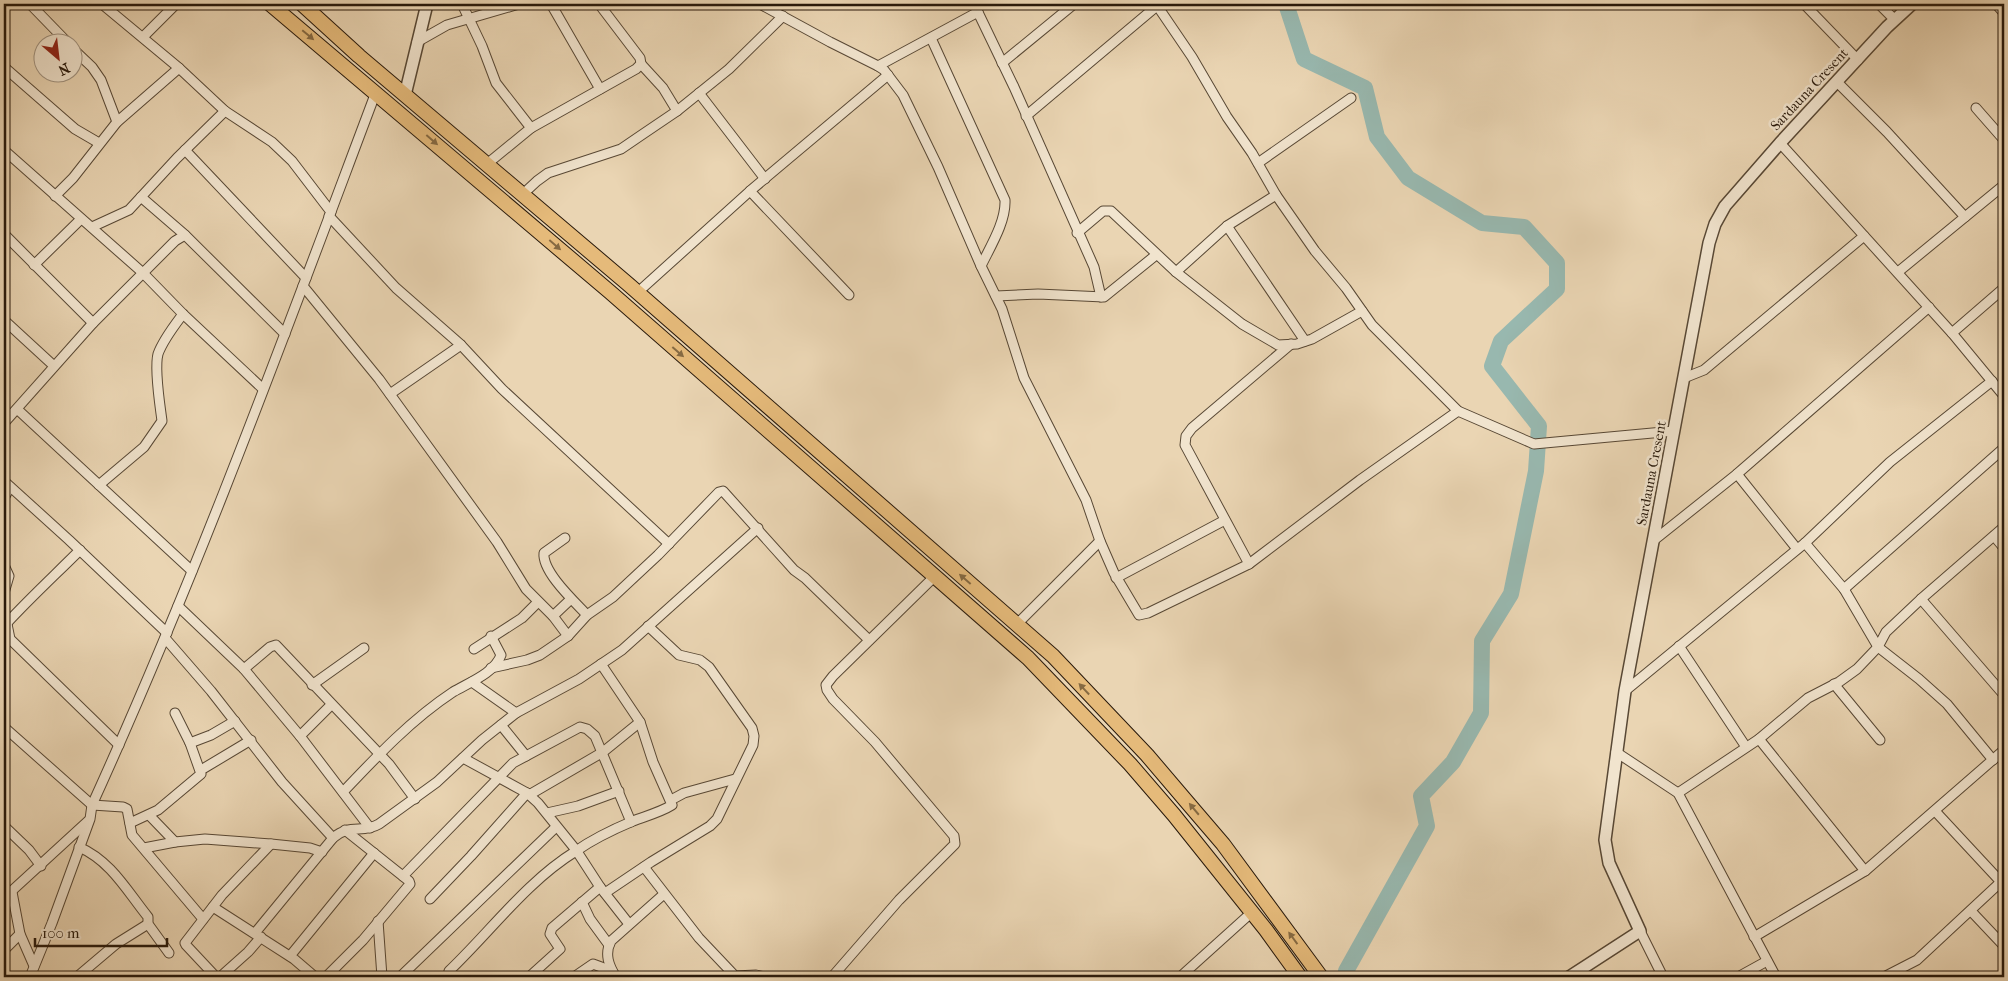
<svg xmlns="http://www.w3.org/2000/svg" width="2008" height="981" viewBox="0 0 2008 981" font-family="'IM FELL French Canon',serif">
<style>
.lines{fill:none;stroke-linecap:round;stroke-linejoin:round}
.river{stroke:#98b8af;stroke-width:16}
.minor-casing{stroke:#584835;stroke-width:11}
.tertiary-casing{stroke:#584835;stroke-width:14}
.primary-casing{stroke:#28190b;stroke-width:16}
.minor{stroke:#f1e4ce;stroke-width:9}
.tertiary{stroke:#f1e4ce;stroke-width:11}
.primary{stroke:#e5ba7a;stroke-width:14}
.oneway{fill:#866a42}
.labels{text-anchor:middle;stroke-width:5;stroke-linejoin:round;paint-order:stroke}
.street-label{font-size:14px;fill:#28190b;stroke:#f1e4ce}
</style>
<rect width="100%" height="100%" fill="#ead5b3"/>
<filter id="stains"><feTurbulence type="fractalNoise" baseFrequency=".004" numOctaves="4"/><feColorMatrix values="0 0 0 0 .2 0 0 0 0 .09 0 0 0 0 .02 0 0 0 .5 -.17"/></filter>
<radialGradient id="worn" r=".72"><stop offset=".6" stop-color="#630" stop-opacity="0"/><stop offset="1" stop-color="#630" stop-opacity=".3"/></radialGradient>
<g class="lines">
<polyline class="river" points="1286,4 1304,59 1365,88 1377,137 1408,178 1482,223 1524,227 1557,263 1557,289 1501,341 1492,366 1539,426 1536,471 1511,594 1482,641 1481,713 1453,762 1421,796 1427,826 1346,971"/>
<g class="minor-casing">
<g id="minor">
<polyline points="30,4 67,42"/>
<polyline points="102,4 179,68 225,111 272,142 292,161 331,212"/>
<polyline points="462,4 482,46 496,83 531,128"/>
<polyline points="551,4 600,89"/>
<polyline points="760,4 830,42 878,66 884,70 903,95 938,167 981,266 1002,309 1024,378 1086,500 1100,541 1114,573 1139,615 1148,613 1249,564 1360,480 1458,411"/>
<polyline points="974,4 1014,87 1094,267 1101,297"/>
<polyline points="1156,4 1192,57 1227,117 1252,153 1276,195 1315,251 1346,288 1372,325 1458,411 1534,444 1674,431"/>
<polyline points="1804,4 1858,60"/>
<polyline points="1879,4 1895,20"/>
<polyline points="1996,4 2004,13"/>
<polyline points="143,37 176,4"/>
<path d="M931 38 1005 200C1006 222 990 247 981 266"/>
<polyline points="417,42 447,25 519,4"/>
<polyline points="72,48 92,67 101,80 117,122"/>
<polyline points="1002,63 1074,4"/>
<polyline points="641,64 663,88 677,111"/>
<polyline points="878,66 978,12"/>
<polyline points="4,67 75,129 99,143"/>
<polyline points="1837,82 1887,132 1965,217"/>
<polyline points="699,93 765,179"/>
<polyline points="1976,108 2004,140"/>
<polyline points="1026,116 1158,5"/>
<polyline points="1780,143 1952,333 2004,396"/>
<polyline points="4,150 143,273 183,314 263,389"/>
<polyline points="185,150 306,278"/>
<polyline points="1258,163 1351,98"/>
<polyline points="487,164 531,128 636,69 641,64 640,58 599,4"/>
<polyline points="750,191 849,295"/>
<polyline points="523,194 537,181 548,173 621,149 643,134 677,111 729,69 783,16"/>
<polyline points="55,196 73,178 117,122 179,68"/>
<polyline points="141,197 185,235 285,334"/>
<polyline points="329,216 396,288 461,345 502,389 669,544"/>
<polyline points="1227,226 1305,341"/>
<polyline points="92,227 129,210 177,158 225,111"/>
<polyline points="1077,233 1103,211 1111,211 1176,272 1242,324 1278,345 1297,344 1312,339 1362,311"/>
<polyline points="4,234 93,323"/>
<polyline points="34,265 81,219"/>
<polyline points="1176,272 1227,226 1276,195"/>
<polyline points="1898,272 2004,185"/>
<polyline points="303,286 379,379 497,542 526,589 553,616 568,636"/>
<polyline points="637,293 750,191 888,75"/>
<polyline points="996,296 1038,294 1104,297 1156,255"/>
<polyline points="4,320 54,366"/>
<polyline points="1952,333 2004,288"/>
<polyline points="1684,378 1704,370 1864,236"/>
<polyline points="390,394 461,345"/>
<polyline points="17,409 192,571"/>
<polyline points="4,423 93,323 175,241 185,235"/>
<polyline points="1737,474 1797,549"/>
<polyline points="4,481 69,540 167,633"/>
<path d="M99 485 144 447 162 421C160 405 154 369 158 354 163 340 174 326 183 314"/>
<polyline points="4,498 10,487"/>
<polyline points="1994,536 2004,548"/>
<path d="M565 538 544 553C542 572 575 602 587 615"/>
<polyline points="1653,541 1737,474 1929,307"/>
<polyline points="1805,543 1844,589 1878,647 1919,679 1947,704 1993,760"/>
<polyline points="1249,564 1185,445 1186,436 1192,428 1291,344"/>
<polyline points="4,565 9,576 4,593"/>
<polyline points="1116,578 1225,520"/>
<polyline points="1844,589 2004,448"/>
<polyline points="1921,599 2004,695"/>
<polyline points="178,606 244,669 300,736 370,828"/>
<polyline points="4,609 10,639 119,745"/>
<polyline points="553,616 571,599"/>
<path d="M6 624C30 598 55 575 80 550"/>
<polyline points="1017,624 1100,541"/>
<polyline points="165,638 211,691 282,782 333,838"/>
<polyline points="1679,646 1746,747"/>
<polyline points="474,649 522,618 538,602"/>
<polyline points="491,668 527,660 540,655 568,636 587,615 613,597 658,555 719,492 723,491 794,570 805,578 869,640"/>
<polyline points="244,669 270,647 276,645 389,764 415,799"/>
<polyline points="472,682 516,713"/>
<polyline points="1834,684 1880,740"/>
<polyline points="312,685 364,648"/>
<polyline points="1625,691 1805,543 1890,462 1992,381"/>
<polyline points="501,725 526,756"/>
<polyline points="4,727 92,805 123,807 127,809 132,835 203,919"/>
<polyline points="300,736 331,705"/>
<polyline points="1759,739 1865,871"/>
<polyline points="190,743 211,735 235,721"/>
<polyline points="1616,752 1678,793 1776,977"/>
<polyline points="463,758 527,793 538,803 576,850 600,887 629,924"/>
<polyline points="201,770 251,740"/>
<path d="M343 792C377 756 412 719 453 692 468 683 495 673 501 655L491 636"/>
<polyline points="1678,793 1759,739 1808,698 1839,682 1857,669 1878,647 1886,632 1921,599 2004,527"/>
<polyline points="529,795 603,752 640,722"/>
<polyline points="671,800 684,793 735,779"/>
<polyline points="1935,811 2001,882"/>
<polyline points="547,813 578,806 619,791"/>
<polyline points="149,815 175,842"/>
<polyline points="130,823 158,810 201,774 190,743 175,713"/>
<polyline points="4,826 29,850 41,866"/>
<path d="M79 847C111 861 127 891 148 917V924L169 953"/>
<polyline points="144,848 175,842 205,839 271,844 310,848 322,852"/>
<polyline points="644,867 699,938 735,976 756,975 765,977"/>
<polyline points="403,876 513,763 580,727 587,729 595,736 631,822"/>
<polyline points="12,892 20,934 34,966"/>
<polyline points="605,893 651,862 710,826 717,819 753,745 754,736 752,728 709,667 700,660 679,655 648,626"/>
<polyline points="4,898 88,821"/>
<polyline points="430,899 471,856 527,793"/>
<polyline points="582,902 590,919 609,945"/>
<polyline points="213,907 294,959 315,977"/>
<polyline points="1971,911 2004,946"/>
<polyline points="378,921 382,977"/>
<polyline points="1640,931 1663,977"/>
<path d="M255 933 333 838C350 823 362 834 379 824L437 782 482 740 516 713 579 679 622 650 758 528"/>
<polyline points="1754,937 1865,871 2004,750"/>
<polyline points="4,950 20,934"/>
<polyline points="290,956 374,853"/>
<path d="M30 977 52 923 90 819 92 805C198 572 286 331 376 92"/>
<polyline points="77,977 116,944 148,924"/>
<polyline points="216,977 186,945 185,943 222,895 271,844"/>
<polyline points="220,977 248,952 261,937"/>
<polyline points="326,977 363,940 410,884 409,881 345,830"/>
<polyline points="400,977 556,827"/>
<path d="M448 977 449 971C491 931 526 882 576 851 593 839 614 829 633 821 646 816 661 812 672 805L653 762 640 722 601 664"/>
<polyline points="529,977 560,949 550,934 552,928 600,887"/>
<polyline points="574,977 593,964 612,971"/>
<path d="M616 977C609 966 604 954 611 941L664 894"/>
<polyline points="832,977 899,900 955,844 954,836 875,742 833,699 827,690 826,685 833,676 935,576"/>
<polyline points="1180,977 1251,913"/>
<polyline points="1738,977 1767,961"/>
<polyline points="1884,977 1917,960 2004,879"/>
</g>
</g>
<g class="tertiary-casing">
<g id="tertiary">
<polyline points="405,95 427,4"/>
<polyline points="1569,977 1640,931 1609,863 1605,840 1625,691 1709,243 1715,224 1725,206 1780,143 1887,27 1912,4"/>
</g>
</g>
<g class="primary-casing">
<g id="primary">
<polyline points="270,4 610,292 1028,658 1130,764 1174,815 1266,930 1300,977"/>
<polyline points="302,4 359,56 628,284 1053,656 1147,755 1187,802 1223,844 1321,977"/>
</g>
</g>
<use href="#minor" class="minor"/>
<use href="#tertiary" class="tertiary"/>
<use href="#primary" class="primary"/>
</g>
<defs><path id="oneway-solid" d="M-6-.8H1V-3.2L6.5 0L1 3.2V.8H-6Z" transform="scale(1.25)"/></defs>
<g class="oneway">
<use href="#oneway-solid" transform="translate(308 35) rotate(40)"/>
<use href="#oneway-solid" transform="translate(432 140) rotate(41)"/>
<use href="#oneway-solid" transform="translate(555 245) rotate(41)"/>
<use href="#oneway-solid" transform="translate(678 352) rotate(41)"/>
<use href="#oneway-solid" transform="translate(965 579) rotate(-139)"/>
<use href="#oneway-solid" transform="translate(1084 689) rotate(-133)"/>
<use href="#oneway-solid" transform="translate(1194 809) rotate(-130)"/>
<use href="#oneway-solid" transform="translate(1293 938) rotate(-126)"/>
</g>
<g class="labels">
<g class="street-label">
<text transform="translate(1809 89) rotate(-47)" y="5">Sardauna Cresent</text>
<text transform="translate(1651 473) rotate(-79)" y="5">Sardauna Cresent</text>
</g>
</g>
<rect width="2008" height="981" fill="none" stroke="#ead5b3" stroke-width="20"/>
<rect x="5" y="5" width="1998" height="971" fill="none" stroke="#28190b" stroke-width="2.5"/>
<rect x="10" y="10" width="1988" height="961" fill="none" stroke="#28190b"/>
<g transform="translate(58 58) rotate(152)"><circle r="24" fill="#f1e4ce" stroke="#a19380"/>
<path d="M0-4L9 19L0 12L-9 19Z" fill="#8f2418"/>
<text y="-8" font-size="14" font-weight="bold" text-anchor="middle" fill="#28190b">N</text>
</g>
<path d="M35 938v8h132v-8" fill="none" stroke="#28190b" stroke-width="2.5"/>
<text x="42" y="938" font-size="15" fill="#28190b" stroke="#f1e4ce" stroke-width="4" paint-order="stroke">100 m</text>
<rect width="100%" height="100%" filter="url(#stains)"/>
<rect width="100%" height="100%" fill="url(#worn)"/>
</svg>
